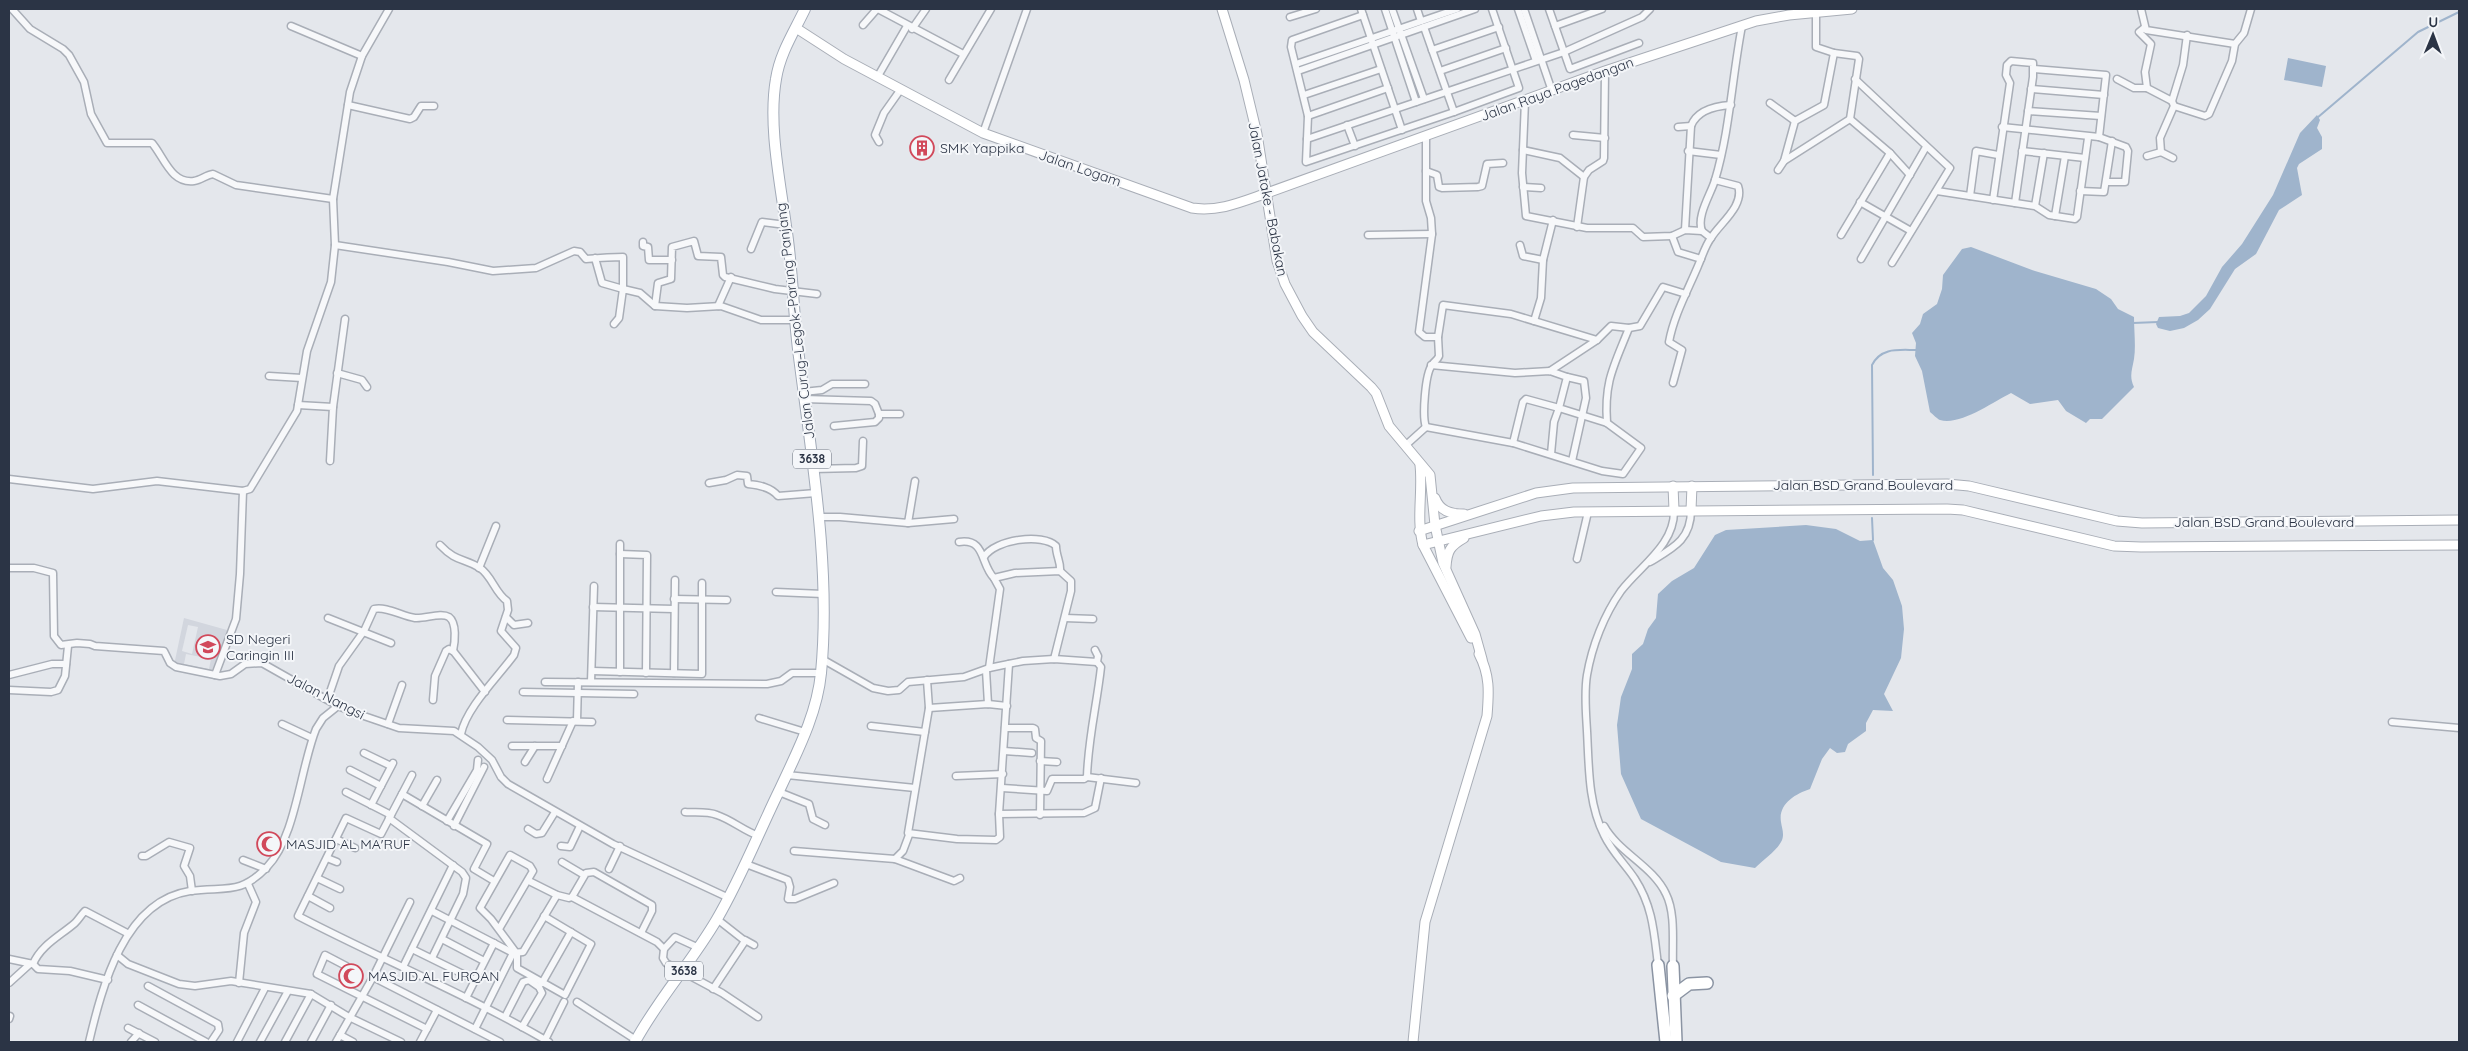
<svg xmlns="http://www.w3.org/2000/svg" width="2468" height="1051" viewBox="0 0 2468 1051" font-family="Quicksand,sans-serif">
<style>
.built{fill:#d2d6de;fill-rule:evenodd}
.water{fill:#9fb4cc}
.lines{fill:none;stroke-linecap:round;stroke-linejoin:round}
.stream{stroke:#9fb4cc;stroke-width:2}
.street-casing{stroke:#a9aeb7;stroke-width:9}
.secondary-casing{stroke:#a9aeb7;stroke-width:11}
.primary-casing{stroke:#a3abb8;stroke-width:12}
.highway-casing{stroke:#8b94a3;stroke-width:14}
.street{stroke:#f7f8fa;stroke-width:6}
.secondary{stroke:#fff;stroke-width:9}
.primary{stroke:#fff;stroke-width:10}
.highway{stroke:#fff;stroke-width:11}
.labels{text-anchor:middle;stroke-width:4;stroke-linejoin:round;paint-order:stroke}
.shield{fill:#f4f6f9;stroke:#676e7b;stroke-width:1}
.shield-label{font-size:12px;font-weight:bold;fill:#2b3445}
.street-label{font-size:14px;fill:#2b3445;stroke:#f4f6f9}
.poi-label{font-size:14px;fill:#2b3445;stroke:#f4f6f9;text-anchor:start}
</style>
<rect width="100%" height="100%" fill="#e4e7ec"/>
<path class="built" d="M184 618 227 630 225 643 211 672 174 665ZM188 625 198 627 192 654 182 651ZM186 654 211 659 209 669 184 664Z"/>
<g class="water">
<polygon points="2288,58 2326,66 2322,87 2284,80"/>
<polygon points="2317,115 2320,120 2317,128 2322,137 2322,149 2299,164 2297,168 2302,195 2279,210 2256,254 2235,269 2210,309 2198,320 2184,328 2170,331 2158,328 2156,324 2159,317 2180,316 2189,313 2206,296 2222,267 2242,244 2273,195 2300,133"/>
<path d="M1971 247 2035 271 2096 289 2111 299 2118 309 2134 317C2134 331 2136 346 2134 359 2132 370 2129 377 2134 387L2102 419H2090L2086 423 2066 411 2058 400 2030 404 2011 393C1993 402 1960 426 1940 420 1937 419 1933 414 1930 412L1922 371 1915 356 1916 343 1912 333 1920 324 1923 314 1937 304 1942 289 1943 275 1962 249Z"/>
<path d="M1806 525 1836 529 1860 541 1873 540 1883 568 1893 580 1902 606 1904 629 1901 658 1884 694 1893 711 1873 710 1866 723V731L1848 744 1845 752 1837 753 1830 748 1822 759 1810 789C1795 794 1778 804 1781 822 1782 829 1785 835 1781 842 1776 851 1763 860 1755 868L1721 862 1641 819 1621 774 1617 725 1621 697 1632 669V654L1643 644 1648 629 1656 618 1658 594 1672 581 1694 568 1715 535 1726 530Z"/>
</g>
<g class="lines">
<g class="stream">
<polyline points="2317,118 2418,32 2459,12"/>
<polyline points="2133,323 2158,322"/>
<path d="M1873 475 1872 365C1881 347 1899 350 1916 350"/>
<polyline points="1872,518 1873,540"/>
</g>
<g class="street-casing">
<g id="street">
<path d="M12 9 30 29 63 49 69 55 84 82 91 114 107 143H152C164 157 171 184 194 181 201 180 206 175 213 174L236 185 333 199"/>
<polyline points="878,9 963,54"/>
<polyline points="1361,9 1402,130"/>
<polyline points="1385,9 1416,102"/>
<polyline points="1392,9 1424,99"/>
<polyline points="1417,9 1421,21"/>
<polyline points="1518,9 1536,61"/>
<polyline points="1524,9 1552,91"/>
<polyline points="1549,9 1570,69 1639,43"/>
<polyline points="2141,9 2146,30 2235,44"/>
<polyline points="1363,15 1292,40 1291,47 1308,116 1306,162 1454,112 1519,88 1492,9"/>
<polyline points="1290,17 1316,9"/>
<polyline points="863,25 877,9"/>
<polyline points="291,26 362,56"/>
<polyline points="1555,26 1602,9"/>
<polyline points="1424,27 1454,112"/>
<polyline points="2144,28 2139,32 2151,44 2145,72 2147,88 2172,101"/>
<polyline points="912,29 926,9"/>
<polyline points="1432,50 1499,27"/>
<polyline points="1296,64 1457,9"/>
<polyline points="2034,69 2106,75 2099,137"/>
<polyline points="1298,71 1475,9"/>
<polyline points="1440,71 1506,48"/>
<polyline points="878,76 907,26"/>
<polyline points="1855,79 1950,168 1892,263"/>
<polyline points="2117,79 2134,88 2147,88"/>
<polyline points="949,80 991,9"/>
<polyline points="2031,89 2104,95"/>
<polyline points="1304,95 1381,69"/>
<polyline points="1525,101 1522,173 1526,216 1587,228 1633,228 1643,237 1672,236 1685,230 1702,231 1711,238"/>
<polyline points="1770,103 1795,121"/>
<polyline points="348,105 410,119 414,117 421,106 434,106"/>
<polyline points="2174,106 2205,116 2209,114 2232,61 2235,44 2244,33 2251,9"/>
<polyline points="2028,111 2101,116"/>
<polyline points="1308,116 1388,88"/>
<polyline points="1850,119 1890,153 1910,175"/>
<polyline points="1347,125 1355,146"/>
<polyline points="1678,127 1691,126"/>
<polyline points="2002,127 2099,137 2126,147 2128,151 2125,182 2107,182"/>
<polyline points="983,133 1027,9"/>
<polyline points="1573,135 1605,138"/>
<polyline points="1426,136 1426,201 1431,218 1432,234 1419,332 1425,337 1438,337"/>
<polyline points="1307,139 1564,52 1642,17 1650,9"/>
<polyline points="879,142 875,135 884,113 901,89"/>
<polyline points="1523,150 1560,158 1584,177"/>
<polyline points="1688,151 1721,155"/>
<polyline points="2022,151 2085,158"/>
<polyline points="2147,156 2161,152"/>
<polyline points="2173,158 2161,152 2160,138 2174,106 2172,101 2183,65 2187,35"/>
<polyline points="1784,161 1850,119 1859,59 1857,56 1834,53 1816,47 1816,12"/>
<polyline points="1778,170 1784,161 1795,121 1824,105 1834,53"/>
<polyline points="1426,171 1437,175 1439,187 1442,188 1478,187 1482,186 1487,164 1503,163"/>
<polyline points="1523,187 1541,188"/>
<polyline points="1937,191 2035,206 2049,215 2075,219 2077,217 2088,138"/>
<polyline points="2080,191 2104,192 2112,141"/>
<polyline points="1970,196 1976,151 1998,155"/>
<polyline points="1993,200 2010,83 2006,75 2007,65 2011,61 2033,63 2033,77 2015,203"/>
<polyline points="1860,202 1911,231"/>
<polyline points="2035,206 2044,153"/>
<polyline points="2055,216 2065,156"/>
<polyline points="1577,227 1584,177 1589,170 1603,161 1604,158 1605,71"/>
<path d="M1685 230 1691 126C1697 110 1715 106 1731 105"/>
<path d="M1702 231C1696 216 1711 194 1715 180 1730 130 1732 77 1742 26"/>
<polyline points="1368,235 1432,234"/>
<polyline points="1841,235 1890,153"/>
<polyline points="1672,236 1678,252 1701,259"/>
<polyline points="643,242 643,246 648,247 649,260 672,260"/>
<path d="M335 245 448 262 493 271 536 268 574 251 580 252 586 259C598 258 610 257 623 257V289L602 283 595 258"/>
<polyline points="1520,245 1523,256 1543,260"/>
<polyline points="751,249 762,222 786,225"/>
<polyline points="1861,259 1926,147"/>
<polyline points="655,306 658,283 671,279 672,247 694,241 698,256 721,257 723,275 725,277 775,289 817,294"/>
<polyline points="718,306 731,277"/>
<polyline points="1534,321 1541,298 1543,260 1553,220"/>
<polyline points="614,324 619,318 623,289 640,293 655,306 687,308 721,306 761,320 795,320"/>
<polyline points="1550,371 1597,340 1611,326 1629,328 1640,326 1663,287 1686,294"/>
<polyline points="337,373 362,380 367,387"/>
<polyline points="269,376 302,378"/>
<polyline points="1567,377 1584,381 1586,398 1572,461"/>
<path d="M1673 383 1682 350 1669 342C1674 315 1688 290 1698 266 1702 257 1705 246 1711 238 1719 224 1745 206 1738 186L1715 180"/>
<polyline points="803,392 822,390 832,384 865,384"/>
<polyline points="804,399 871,401 875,404 879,414 900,414"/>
<polyline points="298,405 333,407 330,461"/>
<polyline points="333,407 345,319"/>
<path d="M1607 423C1604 381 1614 366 1629 328"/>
<polyline points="834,426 875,422 879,418 879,414"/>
<polyline points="1426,427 1513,443 1602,471 1623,474 1641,448 1607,423 1559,408 1567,377 1550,371 1515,373 1431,365"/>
<path d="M1426 427C1422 417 1425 374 1432 365 1434 361 1437 361 1439 356L1438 337 1443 305 1511 314 1597 340"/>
<polyline points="1513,443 1523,402 1526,399 1559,408 1554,422 1551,454"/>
<polyline points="1406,445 1426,427"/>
<polyline points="813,469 856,468 862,466 863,441"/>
<polyline points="9,479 93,489 157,481 243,491 250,489 297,411 307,351 331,282 335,245 333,199 350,92 362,56 389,9"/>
<path d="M709 483 726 480 737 475 747 476 748 484C759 485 771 487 778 496L816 493"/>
<polyline points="818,517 840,517 908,523 915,481"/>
<polyline points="908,523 954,519"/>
<path d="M959 542C986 538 980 564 994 578"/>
<polyline points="620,544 620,672"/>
<path d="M440 545C456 562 464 558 480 568 492 576 495 593 507 601L508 610 501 631 516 648 514 655C498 677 466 708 461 734"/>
<polyline points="620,554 647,555 646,673"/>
<path d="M984 557C995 539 1043 533 1056 546 1056 556 1061 562 1060 571"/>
<polyline points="1577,559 1588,512"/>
<path d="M1650 562C1673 548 1691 540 1691 510"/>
<polyline points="9,568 34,568 53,573 54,636 61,645 77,643 90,644 95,646 164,651 170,663 176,667 220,676 231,674 245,664 262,663 338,706 364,716 399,728 454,731 478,747 492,760 501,777 508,784 613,844 729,898"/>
<polyline points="479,568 496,526"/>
<polyline points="776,592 823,594"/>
<polyline points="674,599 727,600"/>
<polyline points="593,607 674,609"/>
<polyline points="506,617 514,625 528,623"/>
<polyline points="328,618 391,643"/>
<polyline points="1065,618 1093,619"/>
<polyline points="822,659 873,688 888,691 899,690 908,682 964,677 989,668 1023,661 1054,659 1097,662"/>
<polyline points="989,668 1000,589 994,578 1015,573 1060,571 1071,581 1071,591 1054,659"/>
<polyline points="986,670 988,704"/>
<polyline points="592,671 702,674 702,583"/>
<polyline points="674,673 675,580"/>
<polyline points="9,675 52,664 66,664"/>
<polyline points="215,675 236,619 240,574 243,491"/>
<polyline points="927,680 929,708 908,833 957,839 996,840 1000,837 999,814 1009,664"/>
<polyline points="545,682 767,684 781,681 792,673 821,673"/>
<polyline points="591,682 594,586"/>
<polyline points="9,690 51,692 58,690 65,676 68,646"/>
<polyline points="523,692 634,694"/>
<path d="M328 698 339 666 364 631 374 609C386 606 402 616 415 618 425 619 441 612 449 617 457 623 455 642 453 651"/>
<polyline points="433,700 435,676 446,651 449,649 454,652 485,692"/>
<polyline points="929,708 988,704 1007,706"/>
<polyline points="759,718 805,732"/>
<polyline points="507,720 592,722"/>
<polyline points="577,721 578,682"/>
<polyline points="2392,722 2459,728"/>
<polyline points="282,724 312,738"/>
<polyline points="388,724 402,685"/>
<polyline points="871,726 925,732"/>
<polyline points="1005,728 1033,728 1035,729 1036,738 1041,741 1040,815"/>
<polyline points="512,746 562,746"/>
<polyline points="1004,751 1032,753"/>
<polyline points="364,753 391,766"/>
<polyline points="1040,761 1057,762"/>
<polyline points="525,762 535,746"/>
<polyline points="350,770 381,786"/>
<path d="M412 775 381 834 346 818 298 916C381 959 468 995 549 1042"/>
<polyline points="787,775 915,788"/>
<polyline points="956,776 1003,774"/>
<polyline points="1087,777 1136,783"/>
<polyline points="547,779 573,721"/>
<path d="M1002 788 1047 791 1052 779H1084L1087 777C1088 739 1097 704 1101 667L1097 662 1098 656 1095 650"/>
<polyline points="346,792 391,815"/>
<polyline points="779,792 809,804 813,819 825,825"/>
<polyline points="402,794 487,844 474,869 494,881"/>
<polyline points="371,805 393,763"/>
<polyline points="422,806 437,780"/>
<path d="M685 812C695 813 707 811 717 815 732 820 744 831 759 836"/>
<polyline points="999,814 1084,813 1095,808 1101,778"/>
<polyline points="389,818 462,872 466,878 463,894 432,958"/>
<polyline points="447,821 477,770 478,760"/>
<polyline points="454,826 484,767"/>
<path d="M1604 826C1619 853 1653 866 1666 894 1676 914 1672 944 1673 966"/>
<polyline points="528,829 536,834 542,833 555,812"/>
<polyline points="336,839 355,848"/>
<polyline points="561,846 570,847 580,826"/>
<polyline points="794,851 895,859 954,881 960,878"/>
<polyline points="142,856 146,856 169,842 190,848 184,866 190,876 192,891"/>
<polyline points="327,858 337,862"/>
<polyline points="895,859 903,851 909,835"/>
<polyline points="243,860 266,869"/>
<polyline points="562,862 584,875"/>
<polyline points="746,864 788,880 790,887 788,899 795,899 834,883"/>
<polyline points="609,869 620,846"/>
<polyline points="317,878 340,889"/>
<polyline points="529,881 557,895 569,898 572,897 586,873 594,872 652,905 652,911 641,933"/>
<polyline points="308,896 330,908"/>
<polyline points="572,897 657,942 664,949"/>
<polyline points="432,911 513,953 523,952 557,895"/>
<polyline points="499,929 533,871 530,866 510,855 480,908 491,919 517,954 517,968 565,995 591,944 544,916"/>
<polyline points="442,939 484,961"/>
<polyline points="745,940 754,945"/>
<polyline points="699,948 675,937 664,949 663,958 666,963 722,993 758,1017"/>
<polyline points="412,949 475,980"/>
<polyline points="117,955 128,964 179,984 195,986 231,981 311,994"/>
<polyline points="9,959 33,964 38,969 70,971 108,980"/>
<path d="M33 964C41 945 60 936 75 923 79 919 81 915 85 911L127 933"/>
<path d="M1658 965C1654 933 1653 907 1635 879 1625 864 1612 852 1604 835 1588 803 1589 767 1587 731 1586 713 1584 693 1587 675 1592 646 1604 615 1621 591 1640 566 1675 545 1674 510"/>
<polyline points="346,966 325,955 317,974 427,1029"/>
<polyline points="403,967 453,865"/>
<polyline points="373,977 500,1042"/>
<polyline points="9,983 30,964"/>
<polyline points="239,983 244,933 256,902 248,884"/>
<polyline points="542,983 571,932"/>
<polyline points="148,986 218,1024 219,1030 211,1042"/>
<polyline points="713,989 745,941 717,919"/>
<polyline points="466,998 494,943"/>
<polyline points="577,1002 636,1040"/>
<polyline points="138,1005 206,1042"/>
<polyline points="505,1017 523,982 529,980 539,987 542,993 522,1027"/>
<polyline points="9,1019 10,1016"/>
<polyline points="128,1028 155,1042"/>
<polyline points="475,1029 513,953"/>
<polyline points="340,1035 353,1042"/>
<polyline points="545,1040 564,1002"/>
<path d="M89 1042C102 987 124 901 190 891 224 886 240 896 267 867 296 837 300 769 316 729L323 718 338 706"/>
<polyline points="131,1042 139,1033"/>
<polyline points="237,1042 265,988"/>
<polyline points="260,1042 288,991"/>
<polyline points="285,1042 311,994 349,1017 401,1042"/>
<polyline points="311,1042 331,1005"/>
<polyline points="336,1042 373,977 410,902"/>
<polyline points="420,1042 437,1010"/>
</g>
</g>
<g class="secondary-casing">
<g id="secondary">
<polyline points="1222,9 1244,80 1257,134 1277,261 1285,284 1302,316 1313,332 1371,387 1376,393 1389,426 1430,475 1435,525 1443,563 1475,634 1482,659"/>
<path d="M796 28 844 59 983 133 1192 208C1219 212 1241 202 1267 193L1605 71 1756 21 1789 15 1852 9"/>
<path d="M1420 465C1423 492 1416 519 1423 545L1471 638"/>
<polyline points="1673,486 1674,510"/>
<path d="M1435 498C1440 511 1450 514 1464 514"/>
<polyline points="1691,510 1692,486"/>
<polyline points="1419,531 1536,493 1573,488 1947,484 1969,486 2117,521 2142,523 2459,520"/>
<polyline points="1423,545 1541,516 1574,512 1947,509 1963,510 2114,546 2141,547 2459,545"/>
<path d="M1446 567C1447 551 1450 546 1464 538"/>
<path d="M1413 1042 1425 922 1487 716C1489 692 1490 675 1479 654"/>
</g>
</g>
<g class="primary-casing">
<path id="primary" d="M635 1042C658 999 692 962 717 919 741 878 758 834 779 791 796 754 817 715 821 673 831 570 812 459 799 357 793 313 793 269 786 226 780 181 768 124 776 79 780 53 794 32 805 9"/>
</g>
<g class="highway-casing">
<g id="highway">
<polyline points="1658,965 1666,1042"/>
<polyline points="1673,966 1676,1042"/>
<polyline points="1673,996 1689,984 1707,983"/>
</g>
</g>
<use href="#street" class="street"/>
<use href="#secondary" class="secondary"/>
<use href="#primary" class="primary"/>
<use href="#highway" class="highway"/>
</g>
<defs>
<g id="building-ring" transform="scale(1.25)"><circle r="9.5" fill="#f4f6f9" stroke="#d1495b" stroke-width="1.5"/><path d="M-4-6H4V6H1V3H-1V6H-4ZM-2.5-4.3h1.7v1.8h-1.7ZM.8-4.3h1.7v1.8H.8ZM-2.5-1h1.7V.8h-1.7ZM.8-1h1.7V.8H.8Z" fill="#d1495b"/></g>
<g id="school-ring" transform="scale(1.25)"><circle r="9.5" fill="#f4f6f9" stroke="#d1495b" stroke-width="1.5"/><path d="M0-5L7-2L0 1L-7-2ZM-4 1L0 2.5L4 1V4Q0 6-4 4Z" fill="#d1495b"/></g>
<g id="mosque-ring" transform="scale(1.25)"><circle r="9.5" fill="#f4f6f9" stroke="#d1495b" stroke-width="1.5"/><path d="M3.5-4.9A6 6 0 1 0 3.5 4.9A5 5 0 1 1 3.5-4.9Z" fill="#d1495b"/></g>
</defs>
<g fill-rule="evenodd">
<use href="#building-ring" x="922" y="148"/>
<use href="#school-ring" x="208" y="647"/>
<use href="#mosque-ring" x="269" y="844"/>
<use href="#mosque-ring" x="351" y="976"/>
</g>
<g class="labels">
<g class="shield">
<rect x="793" y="449.5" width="38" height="19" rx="4"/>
<rect x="665" y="961.5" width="38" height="19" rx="4"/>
</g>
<g class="shield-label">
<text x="812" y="463">3638</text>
<text x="684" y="975">3638</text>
</g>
<g class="street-label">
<text transform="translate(1557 89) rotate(-20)" y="5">Jalan Raya Pagedangan</text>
<text transform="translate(1080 168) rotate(19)" y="5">Jalan Logam</text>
<text transform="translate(1268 199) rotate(79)" y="5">Jalan Jatake - Babakan</text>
<text transform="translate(795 321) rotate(-97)" y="5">Jalan Curug–Legok–Parung Panjang</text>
<text x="1863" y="490">Jalan BSD Grand Boulevard</text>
<text x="2264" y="527">Jalan BSD Grand Boulevard</text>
<text transform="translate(326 696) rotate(27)" y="5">Jalan Nangsi</text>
</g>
<g class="poi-label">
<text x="940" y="153">SMK Yappika</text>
<text x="226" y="644">SD Negeri<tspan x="226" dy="16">Caringin III</tspan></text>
<text x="286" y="849">MASJID AL MA'RUF</text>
<text x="368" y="981">MASJID AL FURQAN</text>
</g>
</g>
<rect width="2468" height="1051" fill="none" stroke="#2b3445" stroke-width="20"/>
<g transform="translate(2433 35) rotate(1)" stroke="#f4f6f9" stroke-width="4" paint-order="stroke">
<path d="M0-4L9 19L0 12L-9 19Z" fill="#2b3445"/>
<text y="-8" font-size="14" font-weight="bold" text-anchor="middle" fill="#2b3445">U</text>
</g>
</svg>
